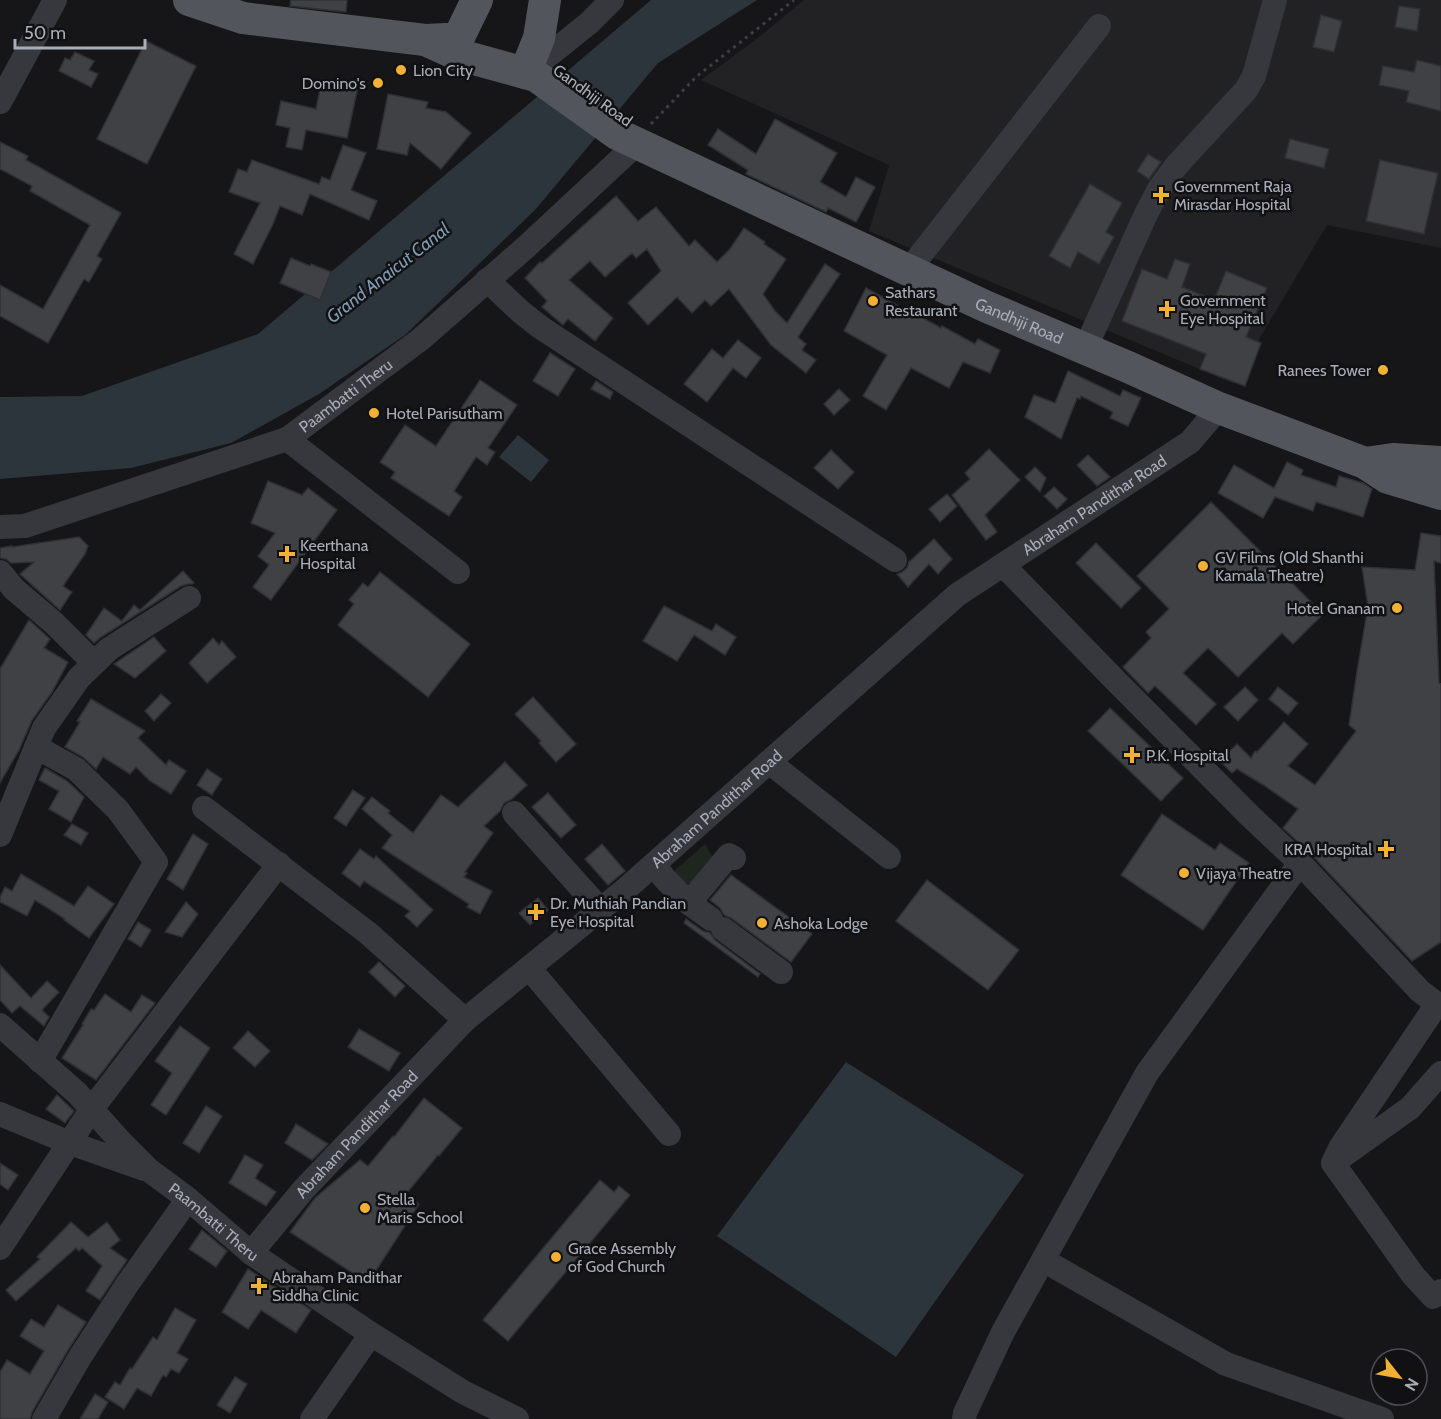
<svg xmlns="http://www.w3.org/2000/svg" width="1441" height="1419" viewBox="0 0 1441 1419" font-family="Cabin,sans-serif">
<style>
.built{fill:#222225}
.green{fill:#1e261f}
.water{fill:#2c353c}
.building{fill:#404145;stroke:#303034;stroke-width:1.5}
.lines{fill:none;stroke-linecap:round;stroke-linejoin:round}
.path{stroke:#3d3f44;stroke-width:3;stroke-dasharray:3 4.5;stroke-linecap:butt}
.minor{stroke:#37383d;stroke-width:24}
.major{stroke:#53555c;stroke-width:32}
.poi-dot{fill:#f2b134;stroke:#111113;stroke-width:2}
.labels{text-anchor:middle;stroke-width:5;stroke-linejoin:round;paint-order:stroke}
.poi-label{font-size:16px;fill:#a8adb8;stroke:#111113;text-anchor:start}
.street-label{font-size:16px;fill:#a8adb8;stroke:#111113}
.water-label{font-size:18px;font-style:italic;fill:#7f9bb3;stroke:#111113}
</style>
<rect width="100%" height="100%" fill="#161618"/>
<polygon class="built" points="804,0 1441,0 1441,248 1327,225 1233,383 869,231 889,165 701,80 754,41"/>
<polygon class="green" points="705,844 714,859 693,884 679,882 672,873"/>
<g class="water">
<polygon points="651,0 757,0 658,63 535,210 405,335 319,394 231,443 131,468 0,479 0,397 82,396 258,334"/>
<polygon points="518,435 549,460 531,482 499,457"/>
<polygon points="846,1062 1024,1175 896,1357 717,1236"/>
</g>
<g class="building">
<polygon points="291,0 347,0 346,12 290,6"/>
<polygon points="1399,6 1420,9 1417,31 1395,27"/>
<polygon points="1321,15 1342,21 1334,52 1313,47"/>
<polygon points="146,41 196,66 147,164 97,139"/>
<polygon points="75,52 94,61 89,70 98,74 91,87 59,71 65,58 70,60"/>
<polygon points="1417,60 1441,66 1441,111 1406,102 1409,91 1379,85 1383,66 1414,72"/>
<polygon points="322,79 358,87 347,138 306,130 302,150 286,147 290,128 276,125 281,101 316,109"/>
<polygon points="388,94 428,102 426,108 446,112 471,133 441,169 410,143 407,155 377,149"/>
<polygon points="775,119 837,153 820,182 846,197 856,177 875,187 856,222 828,208 826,212 746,174 748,170 708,145 718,129 756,154"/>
<polygon points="1290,139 1329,149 1324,168 1285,158"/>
<polygon points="0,142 28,156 26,160 121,213 97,256 102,259 89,282 84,279 48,343 0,316 0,285 43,309 90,225 30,191 32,186 0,169"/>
<polygon points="343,145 366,153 351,190 377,201 369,220 310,194 302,215 280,206 273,224 253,264 234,254 260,203 229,192 238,169 247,172 252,160 319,184 322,177 330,180"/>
<polygon points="1148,154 1161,162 1149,179 1137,171"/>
<polygon points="1380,160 1438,173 1424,234 1366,221"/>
<polygon points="1090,184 1122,203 1106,232 1114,237 1099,264 1078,252 1070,268 1049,256"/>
<polygon points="616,196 638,221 656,207 689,246 695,240 717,262 730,249 744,228 765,242 764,244 786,259 763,294 775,311 787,323 825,264 840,274 798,337 806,344 802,350 816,360 806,373 771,345 729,289 711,306 705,300 692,313 677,297 648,325 628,303 661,271 647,249 636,258 632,253 605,277 590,261 569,280 613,318 595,341 568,319 563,325 542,307 547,301 525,278 540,262 542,263"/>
<polygon points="291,258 310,266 311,264 331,272 320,300 280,283"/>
<polygon points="1175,259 1190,264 1182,287 1214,300 1226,271 1267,288 1246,337 1261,343 1245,386 1200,369 1206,354 1122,321 1142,269 1167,279"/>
<polygon points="866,288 911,313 912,312 941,328 942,326 975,344 978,339 1000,350 990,373 963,362 949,388 911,368 886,410 863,396 887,355 844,331"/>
<polygon points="738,340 761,358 746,378 733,368 707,402 684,384 712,349 723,358"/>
<polygon points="550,353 575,369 558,396 533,381"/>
<polygon points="1068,371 1120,396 1123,390 1141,398 1128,426 1110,418 1113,412 1081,396 1080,399 1077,398 1061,439 1025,417 1034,395 1055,403"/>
<polygon points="480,380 517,405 488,448 495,452 487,465 476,457 454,491 462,497 449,516 391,478 395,472 380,462 405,425 436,446"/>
<polygon points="596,381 613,392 610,399 591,389"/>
<polygon points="839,389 850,400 834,415 824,404"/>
<polygon points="989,449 1020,480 985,515 997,532 986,540 952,495 970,479 965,473"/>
<polygon points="831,450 854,472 838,489 814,468"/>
<polygon points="1088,455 1110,477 1097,486 1077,465"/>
<polygon points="1287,462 1303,470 1301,475 1336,487 1339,476 1363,483 1372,489 1363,517 1316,502 1313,511 1275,497 1263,518 1218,493 1234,465 1274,488"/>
<polygon points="1035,467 1046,478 1040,492 1025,477"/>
<polygon points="268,481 302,495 308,488 337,510 271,600 253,587 269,565 258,556 275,533 251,523"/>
<polygon points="1054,487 1067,499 1057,509 1044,496"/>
<polygon points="947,494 957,506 940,522 929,509"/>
<polygon points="1211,502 1323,614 1293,644 1282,633 1238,677 1208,648 1183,673 1216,704 1196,725 1155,686 1148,693 1123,667 1151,638 1146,632 1169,609 1137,576"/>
<polygon points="1421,533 1441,536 1441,563 1434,561 1439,683 1441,684 1441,942 1412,961 1310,853 1283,828 1298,809 1265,786 1237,769 1232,773 1220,761 1237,744 1251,758 1255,751 1257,752 1284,722 1308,744 1288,766 1315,785 1356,731 1349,725 1358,665 1368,607 1362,567 1415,570"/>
<polygon points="79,537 88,546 85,554 63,586 72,592 60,610 20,574 34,562 11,563 6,559 0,558 0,548 12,546 12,547"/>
<polygon points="934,539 952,559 938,574 929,564 908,587 897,574 902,572 907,568 909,562"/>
<polygon points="1096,543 1141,588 1121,608 1076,563"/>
<polygon points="183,571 194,583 192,584 188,584 181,586 101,637 94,643 86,635 104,608 122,621 134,605 140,610"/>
<polygon points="380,572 470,644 428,697 338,625 354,604 349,600 363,583 368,587"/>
<polygon points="664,606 712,631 716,624 736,637 725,655 694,635 677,661 643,641"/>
<polygon points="29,620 50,639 44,648 68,662 52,692 32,720 19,750 0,783 0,669"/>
<polygon points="154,637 166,651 135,678 114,664"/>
<polygon points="213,638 219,645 222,641 236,657 207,683 189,663"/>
<polygon points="1245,687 1258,700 1238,721 1224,707"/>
<polygon points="1278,687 1298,703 1288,715 1269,699"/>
<polygon points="161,694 171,703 154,721 145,711"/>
<polygon points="533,697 576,744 556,762 539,743 541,741 515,714"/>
<polygon points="91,699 145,731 138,738 166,765 169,760 186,771 171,794 150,781 136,767 130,774 103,757 96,769 83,757 65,747 80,722 77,721"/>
<polygon points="1110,708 1183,778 1161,801 1088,731"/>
<polygon points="505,762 527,785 512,799 504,803 500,811 484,826 493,833 465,872 467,873 464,877 492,891 480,914 467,907 469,904 382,848 392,835 362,809 372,797 390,811 388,813 413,833 441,795 458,807"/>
<polygon points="45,768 67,781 84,797 71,822 49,809 59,791 39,780"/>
<polygon points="207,769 222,779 212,795 197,785"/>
<polygon points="353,790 365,798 346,826 334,818"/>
<polygon points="548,793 576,825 561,838 532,807"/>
<polygon points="1162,814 1215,850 1220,843 1249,863 1203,930 1121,875"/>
<polygon points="72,824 88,833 81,845 64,835"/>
<polygon points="193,834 208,844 183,890 167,879"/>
<polygon points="602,844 625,871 608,885 585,859"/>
<polygon points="360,849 374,859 376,856 433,910 417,927 405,916 410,911 364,881 360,887 342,873"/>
<polygon points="21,874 74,906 88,886 114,904 89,938 64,920 65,919 35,900 27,916 0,902 0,897 5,887 12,891"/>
<polygon points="731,875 812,934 791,962 731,918 724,915 720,908 710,900"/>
<polygon points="927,880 1019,950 988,990 896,921"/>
<polygon points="538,898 548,910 530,925 519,913"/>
<polygon points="186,902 198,914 182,937 165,932"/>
<polygon points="686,919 703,931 710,933 715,940 760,974 758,977 684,923"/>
<polygon points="138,922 151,930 141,947 128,939"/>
<polygon points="379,962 405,986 395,997 369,972"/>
<polygon points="0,965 31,998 47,981 59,992 42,1010 49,1017 44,1026 20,1006 12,1013 0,1000"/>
<polygon points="105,994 131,1012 142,995 155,1003 96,1080 62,1058 83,1025 82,1024 91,1009 94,1010"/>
<polygon points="180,1026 210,1048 166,1115 151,1105 172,1073 155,1061"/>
<polygon points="359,1029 400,1053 389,1071 348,1047"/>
<polygon points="248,1031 270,1051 255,1067 233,1048"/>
<polygon points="57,1095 74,1111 65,1123 46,1109"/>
<polygon points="424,1098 462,1128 439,1156 438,1155 406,1194 419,1204 368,1283 290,1232 315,1198 360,1160 368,1166 393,1136 394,1137"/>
<polygon points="206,1106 222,1116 199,1153 183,1143"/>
<polygon points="296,1124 328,1144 312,1160 285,1143"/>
<polygon points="245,1155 263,1165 255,1178 276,1192 266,1206 229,1183"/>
<polygon points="0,1163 18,1175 8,1190 0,1184"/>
<polygon points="600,1180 614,1192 619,1186 630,1195 508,1341 483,1320"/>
<polygon points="71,1222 88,1237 107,1222 120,1240 110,1248 127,1260 100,1300 86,1291 102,1266 82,1248 79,1251 76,1248 16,1301 6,1290 40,1259 37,1257"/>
<polygon points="202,1230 227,1251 216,1267 189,1249"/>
<polygon points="248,1269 311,1310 296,1333 261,1310 248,1329 222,1312"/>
<polygon points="58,1305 86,1322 68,1350 32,1412 30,1419 0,1419 0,1372 7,1360 30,1374 44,1351 20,1336 31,1319 44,1327"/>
<polygon points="175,1308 196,1320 177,1353 188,1359 179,1373 171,1369 166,1377 163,1375 151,1396 137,1388 124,1409 105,1397 115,1382 120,1385 130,1368 132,1369 153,1337 157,1340"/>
<polygon points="235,1377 247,1384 230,1413 217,1405"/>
<polygon points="95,1394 108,1402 98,1419 80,1419"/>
</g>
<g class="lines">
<polyline class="path" points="651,124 696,77 794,0"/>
<g class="minor">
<polyline points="543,60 589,23 612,0"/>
<polyline points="0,102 55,0"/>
<polyline points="908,271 1099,26"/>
<polyline points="487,280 521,312 540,327 895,560"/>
<polyline points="1085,349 1146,214 1159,189 1176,166 1246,90 1254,76 1275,0"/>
<polyline points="287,439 458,572"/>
<path id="s1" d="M0 527 25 526 287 439 421 339 526 247 628 152"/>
<polyline points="1003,565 1116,681 1249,815 1300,863 1420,991 1441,1007"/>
<polyline points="0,572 14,589 54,623 94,663"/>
<polyline points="36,747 76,769 118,810 156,862 40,1061"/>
<polyline points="769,762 889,857"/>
<polyline points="204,808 368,933 465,1020"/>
<polyline points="514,813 601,910"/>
<polyline points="0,835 44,728 79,678 109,649 189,598"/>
<polyline points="654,865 665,879 689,903 729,855 734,858"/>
<polyline points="689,903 711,919"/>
<polyline points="723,929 781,972"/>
<polyline points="529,968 669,1134"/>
<polyline points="1437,1004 1340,1148 1333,1163 1413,1275 1433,1297 1441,1291"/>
<path id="s2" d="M0 1025 77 1093 121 1142 149 1170 188 1199 251 1253 371 1334 463 1392 517 1419"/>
<polyline points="0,1114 70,1143 144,1169"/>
<polyline points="1340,1158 1410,1108 1441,1073"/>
<polyline points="0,1248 91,1110 279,864"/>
<path id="s3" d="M251 1253 304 1189 465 1020 627 888 957 595 1190 442 1219 408"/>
<polyline points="1043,1260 1226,1364 1382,1419"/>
<polyline points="44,1419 80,1357 126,1286 188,1199"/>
<polyline points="312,1419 371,1334"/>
<polyline points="964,1419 965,1413 1003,1332 1147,1073 1300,863"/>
</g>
<g class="major">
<polyline points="189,0 243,18 425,40 446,39"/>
<path id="s4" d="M425 40 456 54 536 76 617 134 987 307 1128 367 1219 408 1365 463 1388 478 1441 494"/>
<polyline points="456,54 458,39 477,0"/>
<polyline points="525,73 539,38 545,0"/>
<polyline points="1365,463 1393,459 1441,462"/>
</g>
</g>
<g class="poi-dot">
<circle cx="401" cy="70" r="6"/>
<circle cx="378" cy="83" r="6"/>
<path d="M1158 186h6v6h6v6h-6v6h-6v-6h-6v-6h6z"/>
<circle cx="873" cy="301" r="6"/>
<path d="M1164 300h6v6h6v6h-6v6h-6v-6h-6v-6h6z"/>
<circle cx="1383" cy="370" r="6"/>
<circle cx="374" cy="413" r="6"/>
<path d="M284 545h6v6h6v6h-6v6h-6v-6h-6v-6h6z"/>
<circle cx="1203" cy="566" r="6"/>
<circle cx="1397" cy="608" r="6"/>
<path d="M1129 746h6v6h6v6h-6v6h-6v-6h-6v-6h6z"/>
<path d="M1383 840h6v6h6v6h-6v6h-6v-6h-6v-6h6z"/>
<circle cx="1184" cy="873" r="6"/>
<path d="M533 903h6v6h6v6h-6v6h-6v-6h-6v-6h6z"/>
<circle cx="762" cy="923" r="6"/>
<circle cx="365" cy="1208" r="6"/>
<circle cx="556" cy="1257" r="6"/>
<path d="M256 1277h6v6h6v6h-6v6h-6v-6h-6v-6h6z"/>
</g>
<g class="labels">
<g class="poi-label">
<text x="413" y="76">Lion City</text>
<text x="366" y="89" text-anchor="end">Domino's</text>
<text x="1174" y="192">Government Raja<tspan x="1174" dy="18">Mirasdar Hospital</tspan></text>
<text x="885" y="298">Sathars<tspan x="885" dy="18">Restaurant</tspan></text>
<text x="1180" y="306">Government<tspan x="1180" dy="18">Eye Hospital</tspan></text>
<text x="1371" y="376" text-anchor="end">Ranees Tower</text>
<text x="386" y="419">Hotel Parisutham</text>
<text x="300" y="551">Keerthana<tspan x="300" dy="18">Hospital</tspan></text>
<text x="1215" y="563">GV Films (Old Shanthi<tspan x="1215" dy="18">Kamala Theatre)</tspan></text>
<text x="1385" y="614" text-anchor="end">Hotel Gnanam</text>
<text x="1146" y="761">P.K. Hospital</text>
<text x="1372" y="855" text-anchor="end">KRA Hospital</text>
<text x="1196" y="879">Vijaya Theatre</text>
<text x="550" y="909">Dr. Muthiah Pandian<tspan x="550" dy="18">Eye Hospital</tspan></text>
<text x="774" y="929">Ashoka Lodge</text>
<text x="377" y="1205">Stella<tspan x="377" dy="18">Maris School</tspan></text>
<text x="568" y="1254">Grace Assembly<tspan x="568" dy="18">of God Church</tspan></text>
<text x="272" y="1283">Abraham Pandithar<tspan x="272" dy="18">Siddha Clinic</tspan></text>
</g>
<g class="street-label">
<text transform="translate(593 95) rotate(36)" y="6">Gandhiji Road</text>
<text dy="6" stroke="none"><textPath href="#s4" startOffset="660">Gandhiji Road</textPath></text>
<text dy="6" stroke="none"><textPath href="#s1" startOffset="374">Paambatti Theru</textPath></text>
<text dy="6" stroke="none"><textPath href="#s3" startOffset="1131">Abraham Pandithar Road</textPath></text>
<text dy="6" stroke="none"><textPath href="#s3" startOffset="645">Abraham Pandithar Road</textPath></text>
<text dy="6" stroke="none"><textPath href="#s3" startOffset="159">Abraham Pandithar Road</textPath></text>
<text dy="6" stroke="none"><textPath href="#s2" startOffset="291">Paambatti Theru</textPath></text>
</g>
<g class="water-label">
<text transform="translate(388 273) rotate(-38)" y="6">Grand Anaicut Canal</text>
</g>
</g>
<g transform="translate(1399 1377) rotate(121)"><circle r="28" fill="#111113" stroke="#4d4f55" stroke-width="1.5"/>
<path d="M0-4.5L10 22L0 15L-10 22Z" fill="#f2b134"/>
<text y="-9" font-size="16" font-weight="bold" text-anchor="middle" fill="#a8adb8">N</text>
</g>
<path d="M15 39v9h130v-9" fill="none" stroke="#a8adb8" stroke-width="3"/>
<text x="24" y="39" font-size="18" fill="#a8adb8" stroke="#111113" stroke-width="4.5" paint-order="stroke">50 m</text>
</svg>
